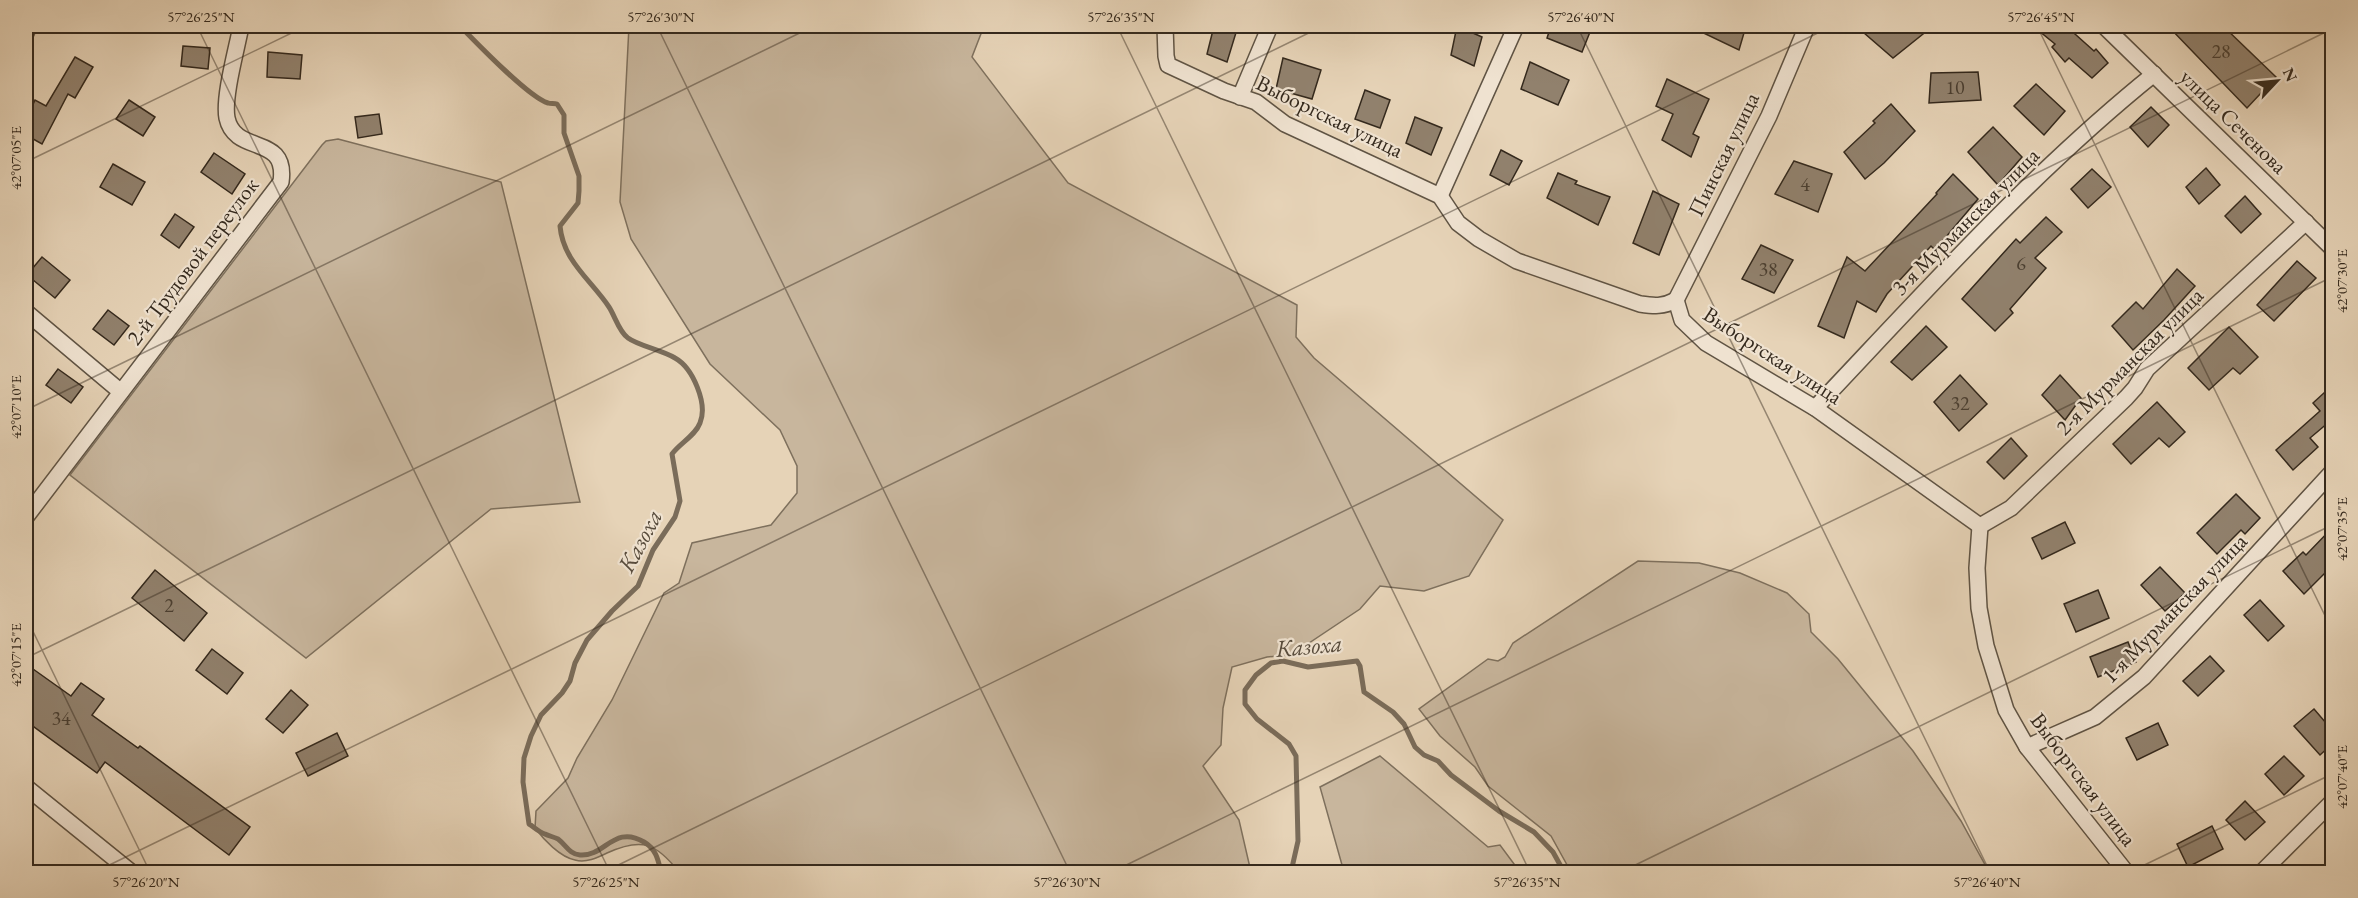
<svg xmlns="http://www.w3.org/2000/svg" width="2358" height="898" viewBox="0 0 2358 898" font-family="'EB Garamond',serif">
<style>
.green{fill:#c8b69d;stroke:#7e705d;stroke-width:1.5}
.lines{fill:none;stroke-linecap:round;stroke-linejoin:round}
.stream{stroke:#7a6c5a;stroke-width:5}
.building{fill:#91816d;stroke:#34291d;stroke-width:1.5}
.street-casing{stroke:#605444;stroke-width:18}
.street{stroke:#efe2d0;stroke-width:15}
.ticks{fill:none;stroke:#34291d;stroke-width:1.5;stroke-opacity:0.45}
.labels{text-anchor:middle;stroke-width:4.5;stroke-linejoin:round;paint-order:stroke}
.number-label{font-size:20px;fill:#4b3f31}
.street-label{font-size:22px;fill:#34291d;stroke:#efe2d0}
.water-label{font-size:24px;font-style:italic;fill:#574b3c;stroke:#efe2d0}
.neatline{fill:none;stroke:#34291d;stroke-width:2}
.ticks-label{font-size:15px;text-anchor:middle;fill:#34291d}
</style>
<rect width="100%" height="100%" fill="#e6d3b7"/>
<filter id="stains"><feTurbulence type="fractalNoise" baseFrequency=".00333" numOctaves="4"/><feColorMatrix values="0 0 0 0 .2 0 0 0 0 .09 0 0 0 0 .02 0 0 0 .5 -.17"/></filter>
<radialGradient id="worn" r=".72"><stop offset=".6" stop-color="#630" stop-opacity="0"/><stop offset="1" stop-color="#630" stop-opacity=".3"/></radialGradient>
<g class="green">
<path d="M629 26H984L972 57 1068 183 1297 305 1296 337 1314 358 1503 520 1469 576 1424 591 1380 586 1360 609 1291 655 1267 657 1232 667 1223 708 1221 745 1203 766 1239 820 1251 872H679C656 843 642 837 607 853 597 858 586 863 575 860 560 857 544 840 535 828L536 811 568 778 577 758 612 700 664 593 679 583 692 543 771 525 797 493V466L780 430 710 364 631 239 620 202Z"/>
<polygon points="338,139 501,182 580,502 491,509 306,658 70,475 322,145 326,141"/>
<polygon points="1638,561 1699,563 1740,573 1787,593 1809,614 1811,632 1838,659 1913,751 1961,821 1989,872 1571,872 1551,836 1488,786 1475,767 1440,736 1419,709 1488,659 1498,661 1505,657 1513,643"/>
<polygon points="1380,756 1488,847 1500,845 1520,872 1344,872 1320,787"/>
</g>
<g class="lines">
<g class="stream">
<path d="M460 26C476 42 528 97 548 103 551 104 554 103 557 104L564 115V133L579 176V191L578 203 560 226C563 261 591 280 609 307 615 316 619 332 628 338 639 346 662 350 675 358 693 368 708 404 700 423 695 436 680 443 672 454L680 501 675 517 653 550 638 586 612 611 587 640 575 663 570 681 562 693 541 715 531 736 524 758 523 782 529 824C534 827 539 832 545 834 549 836 554 837 558 839 566 845 569 854 580 855 605 857 614 824 644 842 656 849 658 859 661 872"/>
<polyline points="1291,872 1298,841 1296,756 1289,744 1257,719 1245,704 1245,690 1256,675 1271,663 1283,661 1308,667 1357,661 1360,666 1364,692 1393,712 1404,724 1415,747 1424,755 1438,761 1451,775 1499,811 1534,832 1553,852 1564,872"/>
</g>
</g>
<g class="building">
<polygon points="1214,26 1238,26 1227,62 1207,54"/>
<polygon points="1457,26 1482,37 1474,66 1451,55"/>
<polygon points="1551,26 1574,26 1590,32 1582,52 1547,38"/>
<polygon points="1689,26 1746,26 1739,50"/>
<polygon points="1856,26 1933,26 1893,58"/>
<polygon points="2033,26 2066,26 2094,51 2096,49 2108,63 2092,78 2069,58 2065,62 2052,47 2055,44"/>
<polygon points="2168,26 2223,26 2276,77 2247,108"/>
<polygon points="183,46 210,48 208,69 181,66"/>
<polygon points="268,52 302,55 300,79 267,77"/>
<polygon points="75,57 93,67 75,98 68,94 42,144 26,135 26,120 35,100 46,106"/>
<polygon points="1283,58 1321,70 1312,99 1276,89"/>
<polygon points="1530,62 1569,80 1558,105 1521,89"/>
<polygon points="1978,72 1981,100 1929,103 1931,73"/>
<polygon points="1667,79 1709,99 1693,134 1699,137 1691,157 1662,140 1673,114 1656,106"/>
<polygon points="2036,84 2065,111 2044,135 2014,106"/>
<polygon points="1365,90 1390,100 1380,128 1355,119"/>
<polygon points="129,100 155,117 143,136 116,119"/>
<polygon points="1891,104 1915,131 1884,163 1865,179 1844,152 1875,123 1873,121"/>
<polygon points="2151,107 2169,125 2148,147 2130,127"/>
<polygon points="379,114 382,134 358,138 355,117"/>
<polygon points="1415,117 1442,128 1431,155 1406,143"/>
<polygon points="1993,127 2022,157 1998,185 1968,152"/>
<polygon points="1501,150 1522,161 1509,185 1490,175"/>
<polygon points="214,153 245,174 232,194 201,172"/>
<polygon points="1794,161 1832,174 1818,212 1775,194"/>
<polygon points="113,164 145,182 132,205 100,187"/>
<polygon points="2206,168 2220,185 2199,204 2186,187"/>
<polygon points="2092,169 2111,187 2088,208 2071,189"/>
<polygon points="1558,173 1577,181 1575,184 1610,197 1598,225 1547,198"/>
<polygon points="1953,174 1978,199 1935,250 1931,246 1887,294 1876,312 1857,301 1844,338 1818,326 1847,257 1865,271 1937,194 1936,193"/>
<polygon points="1653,191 1679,204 1659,255 1633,243"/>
<polygon points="2245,196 2261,214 2241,233 2225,216"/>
<polygon points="175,214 194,227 179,248 161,235"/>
<polygon points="2046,217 2062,232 2035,258 2046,268 2010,309 2013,313 1995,331 1962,299 2016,239 2020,243"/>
<polygon points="1761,245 1793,260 1774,293 1742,279"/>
<polygon points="42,257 70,280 55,298 27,275"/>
<polygon points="2297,261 2316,278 2274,321 2257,305"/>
<polygon points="2177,269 2195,286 2164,320 2133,350 2112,326 2136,302 2143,309"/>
<polygon points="108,310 129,326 114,345 93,329"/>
<polygon points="1926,326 1947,347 1912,380 1891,362"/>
<polygon points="2229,327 2258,357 2240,374 2233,368 2209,390 2188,368"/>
<polygon points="58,369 83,387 71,403 46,385"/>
<polygon points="1960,375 1987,404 1959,431 1934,402"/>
<polygon points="2060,375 2081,398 2065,420 2042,395"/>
<polygon points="2325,392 2332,400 2332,426 2329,422 2310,438 2318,447 2293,470 2276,450 2320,411 2313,403"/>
<polygon points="2157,402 2185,432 2169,447 2159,438 2131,464 2113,444"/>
<polygon points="2011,438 2027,456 2004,479 1987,462"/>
<polygon points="2236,494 2260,518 2245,534 2241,530 2217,554 2197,533"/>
<polygon points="2065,522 2075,543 2042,559 2032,538"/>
<polygon points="2332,528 2332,566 2304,594 2283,571 2303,552 2306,555"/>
<polygon points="2160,567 2185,593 2165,611 2141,585"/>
<polygon points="155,570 207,613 184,641 132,598"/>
<polygon points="2098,590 2109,618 2076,632 2064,604"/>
<polygon points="2260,600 2284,626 2268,641 2244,615"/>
<polygon points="2128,642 2136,662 2098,677 2090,657"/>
<polygon points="212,649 243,673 227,694 196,670"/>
<polygon points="2210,656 2224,671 2198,696 2183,681"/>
<polygon points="26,664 71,696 81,683 104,699 92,715 138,748 140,746 250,827 229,855 105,762 97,773 26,721"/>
<polygon points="291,690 308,705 283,733 266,719"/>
<polygon points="2314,709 2332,730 2332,744 2320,755 2294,726"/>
<polygon points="2158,723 2168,745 2137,760 2126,738"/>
<polygon points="337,733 348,756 308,776 296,753"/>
<polygon points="2284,756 2304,776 2284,795 2265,774"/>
<polygon points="2245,801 2265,822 2245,840 2226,820"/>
<polygon points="2212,826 2223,849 2188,867 2177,844"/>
</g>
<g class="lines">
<g class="street-casing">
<g id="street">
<path d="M1165 26 1166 56 1168 65 1224 91 1256 102 1285 124 1440 196 1458 223 1479 239 1517 261 1640 304C1654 306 1663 307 1676 300"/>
<polyline points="2104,26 2332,248"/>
<polyline points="26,33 29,26"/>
<polyline points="1240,97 1270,26"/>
<polyline points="1440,196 1516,26"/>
<polyline points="1676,300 1682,320 1706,343 1815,408 1980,526"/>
<polyline points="1676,300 1769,116 1807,26"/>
<polyline points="26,312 121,392"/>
<path d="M1815 408C1924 293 2031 173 2154 74"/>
<path d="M26 517 281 182C288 133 235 156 227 118 223 97 237 48 241 26"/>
<polyline points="1980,526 2011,508 2126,398 2135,388 2147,369 2306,222"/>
<polyline points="1980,526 1977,568 1979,608 1986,646 2006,710 2027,747 2126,872"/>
<polyline points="2027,747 2095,717 2144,677 2332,472"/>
<polyline points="26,787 131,872"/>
<polyline points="2262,872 2332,802"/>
</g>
</g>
<use href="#street" class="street"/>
</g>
<path class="ticks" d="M197 26 610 872M657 26 1070 872M1117 26 1530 872M1577 26 1990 872M2037 26 2332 630M26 162 306 26M26 410 814 26M26 617 150 872M26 658 1323 26M95 872 1832 26M604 872 2332 29M1112 872 2332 277M1621 872 2332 525M2130 872 2332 774"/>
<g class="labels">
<g class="number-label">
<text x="2221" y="58">28</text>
<text x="1955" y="94">10</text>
<text x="1805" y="191">4</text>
<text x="2021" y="270">6</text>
<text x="1768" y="276">38</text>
<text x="1960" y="410">32</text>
<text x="169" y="612">2</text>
<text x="61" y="725">34</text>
</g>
<g class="street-label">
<text transform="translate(1330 116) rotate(26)" y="8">Выборгская улица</text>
<text transform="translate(2234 121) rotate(44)" y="8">улица Сеченова</text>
<text transform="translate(1723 154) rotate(-64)" y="8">Пинская улица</text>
<text transform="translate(1965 221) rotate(-45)" y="8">3-я Мурманская улица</text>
<text transform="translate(192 261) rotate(-53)" y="8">2-й Трудовой переулок</text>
<text transform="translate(1773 355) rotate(33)" y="8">Выборгская улица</text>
<text transform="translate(2129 361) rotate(-45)" y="8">2-я Мурманская улица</text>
<text transform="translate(2174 608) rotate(-46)" y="8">1-я Мурманская улица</text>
<text transform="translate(2084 779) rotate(53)" y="8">Выборгская улица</text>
</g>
<g class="water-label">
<text transform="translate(640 541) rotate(-62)" y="8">Казоха</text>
<text transform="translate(1309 646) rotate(-5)" y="8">Казоха</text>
</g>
</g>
<rect width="2358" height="898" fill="none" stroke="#e6d3b7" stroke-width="66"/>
<g transform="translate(2277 81) rotate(64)" stroke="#efe2d0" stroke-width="4.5" paint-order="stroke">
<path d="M0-4.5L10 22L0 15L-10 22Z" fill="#34291d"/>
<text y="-9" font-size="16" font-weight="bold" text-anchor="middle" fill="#34291d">N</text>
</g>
<rect x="33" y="33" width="2292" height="832" class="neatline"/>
<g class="ticks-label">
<text x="201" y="22">57°26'25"N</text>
<text x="661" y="22">57°26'30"N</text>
<text x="1121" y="22">57°26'35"N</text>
<text x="1581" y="22">57°26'40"N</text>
<text x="2041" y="22">57°26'45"N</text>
<text transform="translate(16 158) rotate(-90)" y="5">42°07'05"E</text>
<text transform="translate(2342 281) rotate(-90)" y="5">42°07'30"E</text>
<text transform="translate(16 407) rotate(-90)" y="5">42°07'10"E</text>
<text transform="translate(2342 529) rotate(-90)" y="5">42°07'35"E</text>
<text transform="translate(16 655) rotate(-90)" y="5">42°07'15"E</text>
<text transform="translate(2342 777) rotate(-90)" y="5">42°07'40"E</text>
<text x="146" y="887">57°26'20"N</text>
<text x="606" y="887">57°26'25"N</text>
<text x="1067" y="887">57°26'30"N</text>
<text x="1527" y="887">57°26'35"N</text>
<text x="1987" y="887">57°26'40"N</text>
</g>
<rect width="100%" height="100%" filter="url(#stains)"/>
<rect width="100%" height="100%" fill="url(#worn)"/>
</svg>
